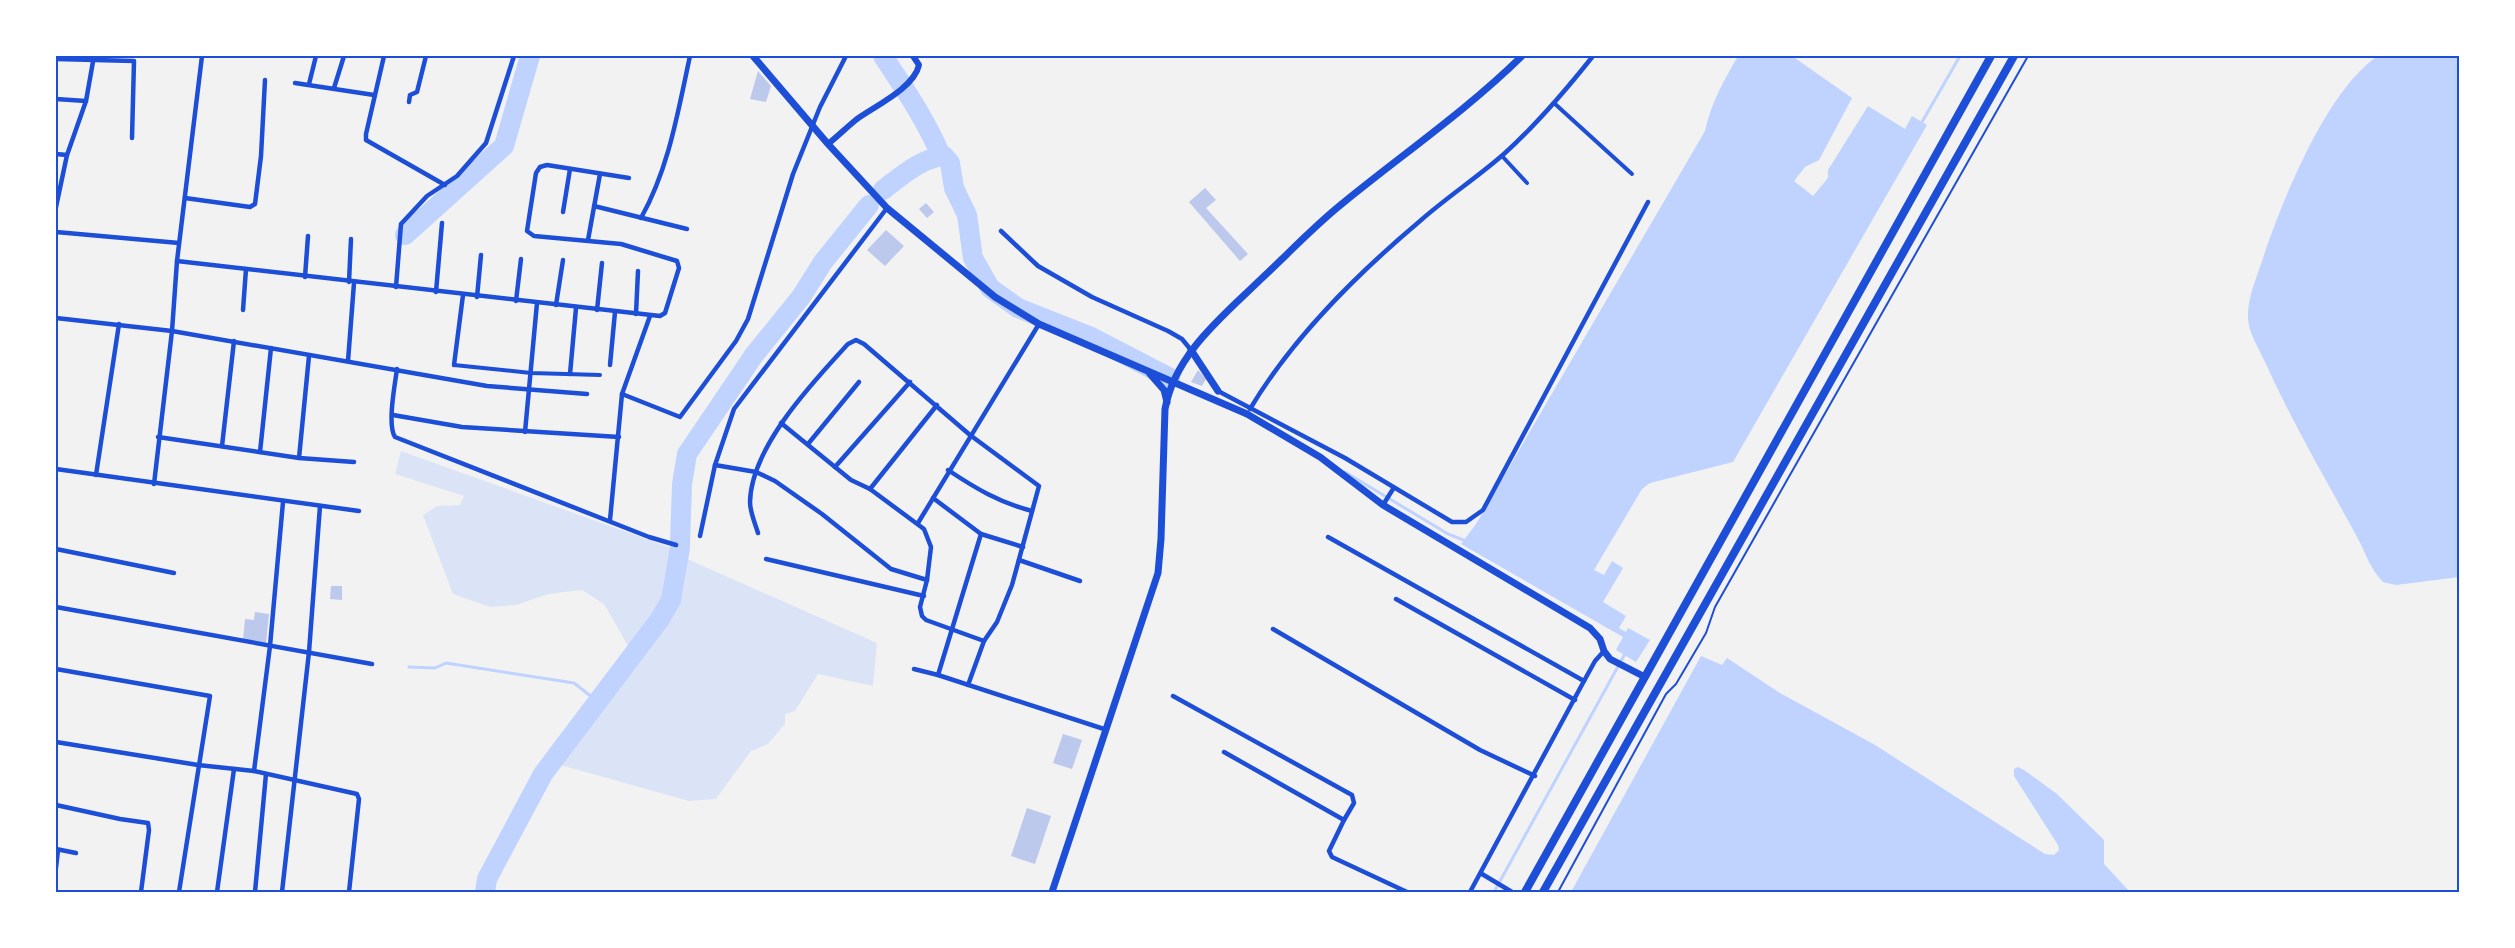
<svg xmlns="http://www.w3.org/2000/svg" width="2515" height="948" viewBox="0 0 2515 948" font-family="Roboto,sans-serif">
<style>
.green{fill:#dbe4f7}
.water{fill:#bfd3fe}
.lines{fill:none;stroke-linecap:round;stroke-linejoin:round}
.stream{stroke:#bfd3fe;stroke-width:3}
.river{stroke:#bfd3fe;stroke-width:20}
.building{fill:#bdc9ec}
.path{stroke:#1d4ed8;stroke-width:2}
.pedestrian{stroke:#1d4ed8;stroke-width:4}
.minor{stroke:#1d4ed8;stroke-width:4.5}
.tertiary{stroke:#1d4ed8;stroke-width:6}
.secondary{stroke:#1d4ed8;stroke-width:7}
.primary{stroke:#1d4ed8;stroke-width:8}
.neatline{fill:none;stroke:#1d4ed8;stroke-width:2}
</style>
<rect width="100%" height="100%" fill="#f2f2f2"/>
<g class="green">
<polygon points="401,451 677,550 669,599 631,651 604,604 582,590 548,594 516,605 490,607 453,594 423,515 437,506 460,505 464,496 395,474"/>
<polygon points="685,558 877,643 873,686 818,674 795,711 785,714 785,724 768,744 751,751 716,799 689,801 557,764 677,605 684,585"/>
</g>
<g class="water">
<path d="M1738 56H1792L1852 98 1819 160 1805 167 1794 181 1813 196 1828 178V170L1868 106 1905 129 1912 116 1927 125 1733 462 1650 483 1642 489 1594 570 1604 575 1612 561 1623 568 1603 602 1626 616 1619 628 1626 632 1628 628 1650 640 1636 662 1616 650 1623 637 1461 544 1476 524 1705 131C1711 103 1724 80 1738 56Z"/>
<path d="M2378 56H2460L2459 577 2396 585 2383 582C2370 569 2365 551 2356 535 2325 478 2292 422 2265 362 2259 348 2247 331 2248 315 2248 296 2257 277 2263 258 2282 201 2327 89 2378 56Z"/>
<polygon points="1701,656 1722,665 1727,658 1780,693 1875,745 2045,854 2054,855 2059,850 2058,845 2014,776 2014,769 2018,767 2024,770 2057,794 2104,840 2104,864 2130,892 1571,892"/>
</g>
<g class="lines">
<g class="stream">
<polyline points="1922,122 1960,56"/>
<polyline points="1345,472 1448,534 1466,541 1469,540"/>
<polyline points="409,667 435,668 446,663 574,683 597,701"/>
<polyline points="1494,892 1626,652"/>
</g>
<g class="river">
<path d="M883 56C904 88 926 120 941 156"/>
<polyline points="941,156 944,156 950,163 954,188 967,215 973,258 990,288 1018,308 1089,336 1170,378"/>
<path d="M883 190C901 176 918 161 941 156"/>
<polyline points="405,235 504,146 530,56"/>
<polyline points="680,543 682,484 687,454 754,355 801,297 823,262 869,205"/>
<polyline points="485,892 487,879 543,774 660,619 671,600 680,548"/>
</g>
</g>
<g class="building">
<polygon points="758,71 771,86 766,102 750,99"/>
<polygon points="1205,188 1216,200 1206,208 1248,254 1240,261 1189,202"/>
<polygon points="926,203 934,212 927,218 919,209"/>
<polygon points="886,230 904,246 885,266 867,250"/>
<polygon points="1198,370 1206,379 1202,386 1191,382"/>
<polygon points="331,586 342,586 342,600 330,599"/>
<polygon points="255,612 269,614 266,643 243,640 245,619 254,620"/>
<polygon points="1063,734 1082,740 1072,769 1053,763"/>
<polygon points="1027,808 1051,816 1035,864 1011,856"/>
</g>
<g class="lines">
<polyline class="path" points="1558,892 1666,694 1676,684 1706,633 1715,607 2028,56"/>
<g class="pedestrian">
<polyline points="1554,103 1632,174"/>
<polyline points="1502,156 1527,183"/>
<polyline points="454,365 531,373 600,375"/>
</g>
<g class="minor">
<polyline points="384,56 366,134 366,140 445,185"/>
<polyline points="56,59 134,61 132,138"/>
<polyline points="295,83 374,95"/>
<polyline points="309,84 316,56"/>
<polyline points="334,88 344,56"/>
<polyline points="56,99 86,101"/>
<polyline points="409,102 410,95 417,92 426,56"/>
<polyline points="56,154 67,155"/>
<polyline points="185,198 250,207 255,204 261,156 265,80"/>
<polyline points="594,206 687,229"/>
<polyline points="56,207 67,155 86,101 94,56"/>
<polyline points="563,212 570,169"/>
<path d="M641 218C669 168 678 111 690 56"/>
<polyline points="1001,231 1038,266 1092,297 1168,331 1182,339 1191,350"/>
<polyline points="56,232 179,243"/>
<polyline points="588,240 600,174"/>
<polyline points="177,261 660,316 665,313 679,268 677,261 621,244 534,236 527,231 536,173 540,167 547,165 629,178"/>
<polyline points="305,277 308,236"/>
<polyline points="349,282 351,239"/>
<polyline points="396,287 401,224 427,196 457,176 486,143 514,56"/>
<polyline points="436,292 442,223"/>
<polyline points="477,297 481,255"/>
<polyline points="516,301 521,259"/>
<polyline points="556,305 563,260"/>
<polyline points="243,310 246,269"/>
<polyline points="597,310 602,263"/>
<polyline points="636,314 638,271"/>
<polyline points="56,318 172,331 487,386 587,394"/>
<polyline points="348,361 354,283"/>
<polyline points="454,365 463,295"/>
<polyline points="610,365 615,312"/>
<path d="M397 369C395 384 387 425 395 437L649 537 676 545"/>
<polyline points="570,374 576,308"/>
<polyline points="1218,391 1345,458 1452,522 1466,522 1483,510 1648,202"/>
<polyline points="622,394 680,417 736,341 748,319 793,174 820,107 846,56"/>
<path d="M1250 409C1293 337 1356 275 1420 221 1447 197 1478 177 1505 153 1537 124 1566 90 1593 56"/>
<polyline points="393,415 462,427 619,437"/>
<polyline points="781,423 851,480 870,489 924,529 931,547 927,580 920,607 922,616 926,620 984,641"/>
<polyline points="525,432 537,303"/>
<polyline points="158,437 299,458 354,462"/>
<polyline points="808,444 859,382"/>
<polyline points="222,446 234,341"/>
<polyline points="260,452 271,348"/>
<polyline points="299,458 309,356"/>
<polyline points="715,465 756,472 775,481 822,514 891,569 927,580"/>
<polyline points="835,467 910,382"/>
<polyline points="56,469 359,511"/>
<path d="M948 470C975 488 1000 503 1032 511"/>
<polyline points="96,475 119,324"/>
<polyline points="154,484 172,331 177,261 202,56"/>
<polyline points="870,489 937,405"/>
<polyline points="933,498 981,534 1023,547"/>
<polyline points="1383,505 1393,489"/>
<polyline points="610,520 622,394 650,316"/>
<polyline points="918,523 1039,324"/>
<path d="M758 533C755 523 750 512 750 502 751 447 813 382 848 344L856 340 864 344 970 435 1039 486 1012 585 997 622 984 641 968 685"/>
<polyline points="700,536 715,465 734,409 887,208"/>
<polyline points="1328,537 1584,681"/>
<polyline points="56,549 174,573"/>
<polyline points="766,559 924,596"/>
<polyline points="1019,560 1080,581"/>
<polyline points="1396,599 1575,700"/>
<polyline points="56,607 372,664"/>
<polyline points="1273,629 1480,750 1535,776"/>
<polyline points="56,669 210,696 179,892"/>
<polyline points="914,669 938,675 1104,729"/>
<polyline points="938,675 981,534"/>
<polyline points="1173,696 1352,795 1354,803 1344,820"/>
<polyline points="56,742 198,765 254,771 357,794 359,799 349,892"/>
<polyline points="1224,752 1344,820 1329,851 1332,857 1407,892"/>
<polyline points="254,771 270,646 283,502"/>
<polyline points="56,805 120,819 148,823 149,830 141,892"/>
<polyline points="56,849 76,853"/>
<polyline points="56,868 58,850"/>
<polyline points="1482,874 1512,892"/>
<polyline points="217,892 234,769"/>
<polyline points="255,892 266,774"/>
<polyline points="282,892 309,652 320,506"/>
<polyline points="1470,892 1584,681 1595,661 1604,651"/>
</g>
<path class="tertiary" d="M828 144C838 136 847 127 857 119 875 106 914 88 919 65L913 56"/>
<g class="secondary">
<polyline points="753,56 828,144 887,208 995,297 1039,324 1247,414 1320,457 1383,505 1590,628 1600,639 1604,651 1610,659 1645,677"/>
<polyline points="1191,350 1218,391"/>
<polyline points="1150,374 1164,390 1167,402"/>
<path d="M1052 892 1158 573 1161 539 1165 409C1175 354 1222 317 1260 280 1288 254 1314 226 1343 203 1403 154 1467 110 1522 56"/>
</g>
<g class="primary">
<polyline points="1525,892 1991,56"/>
<polyline points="1543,892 2014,56"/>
</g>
</g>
<rect width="2515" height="948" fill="none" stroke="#ffffff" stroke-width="114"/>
<rect x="57" y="57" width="2401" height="834" class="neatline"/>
</svg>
